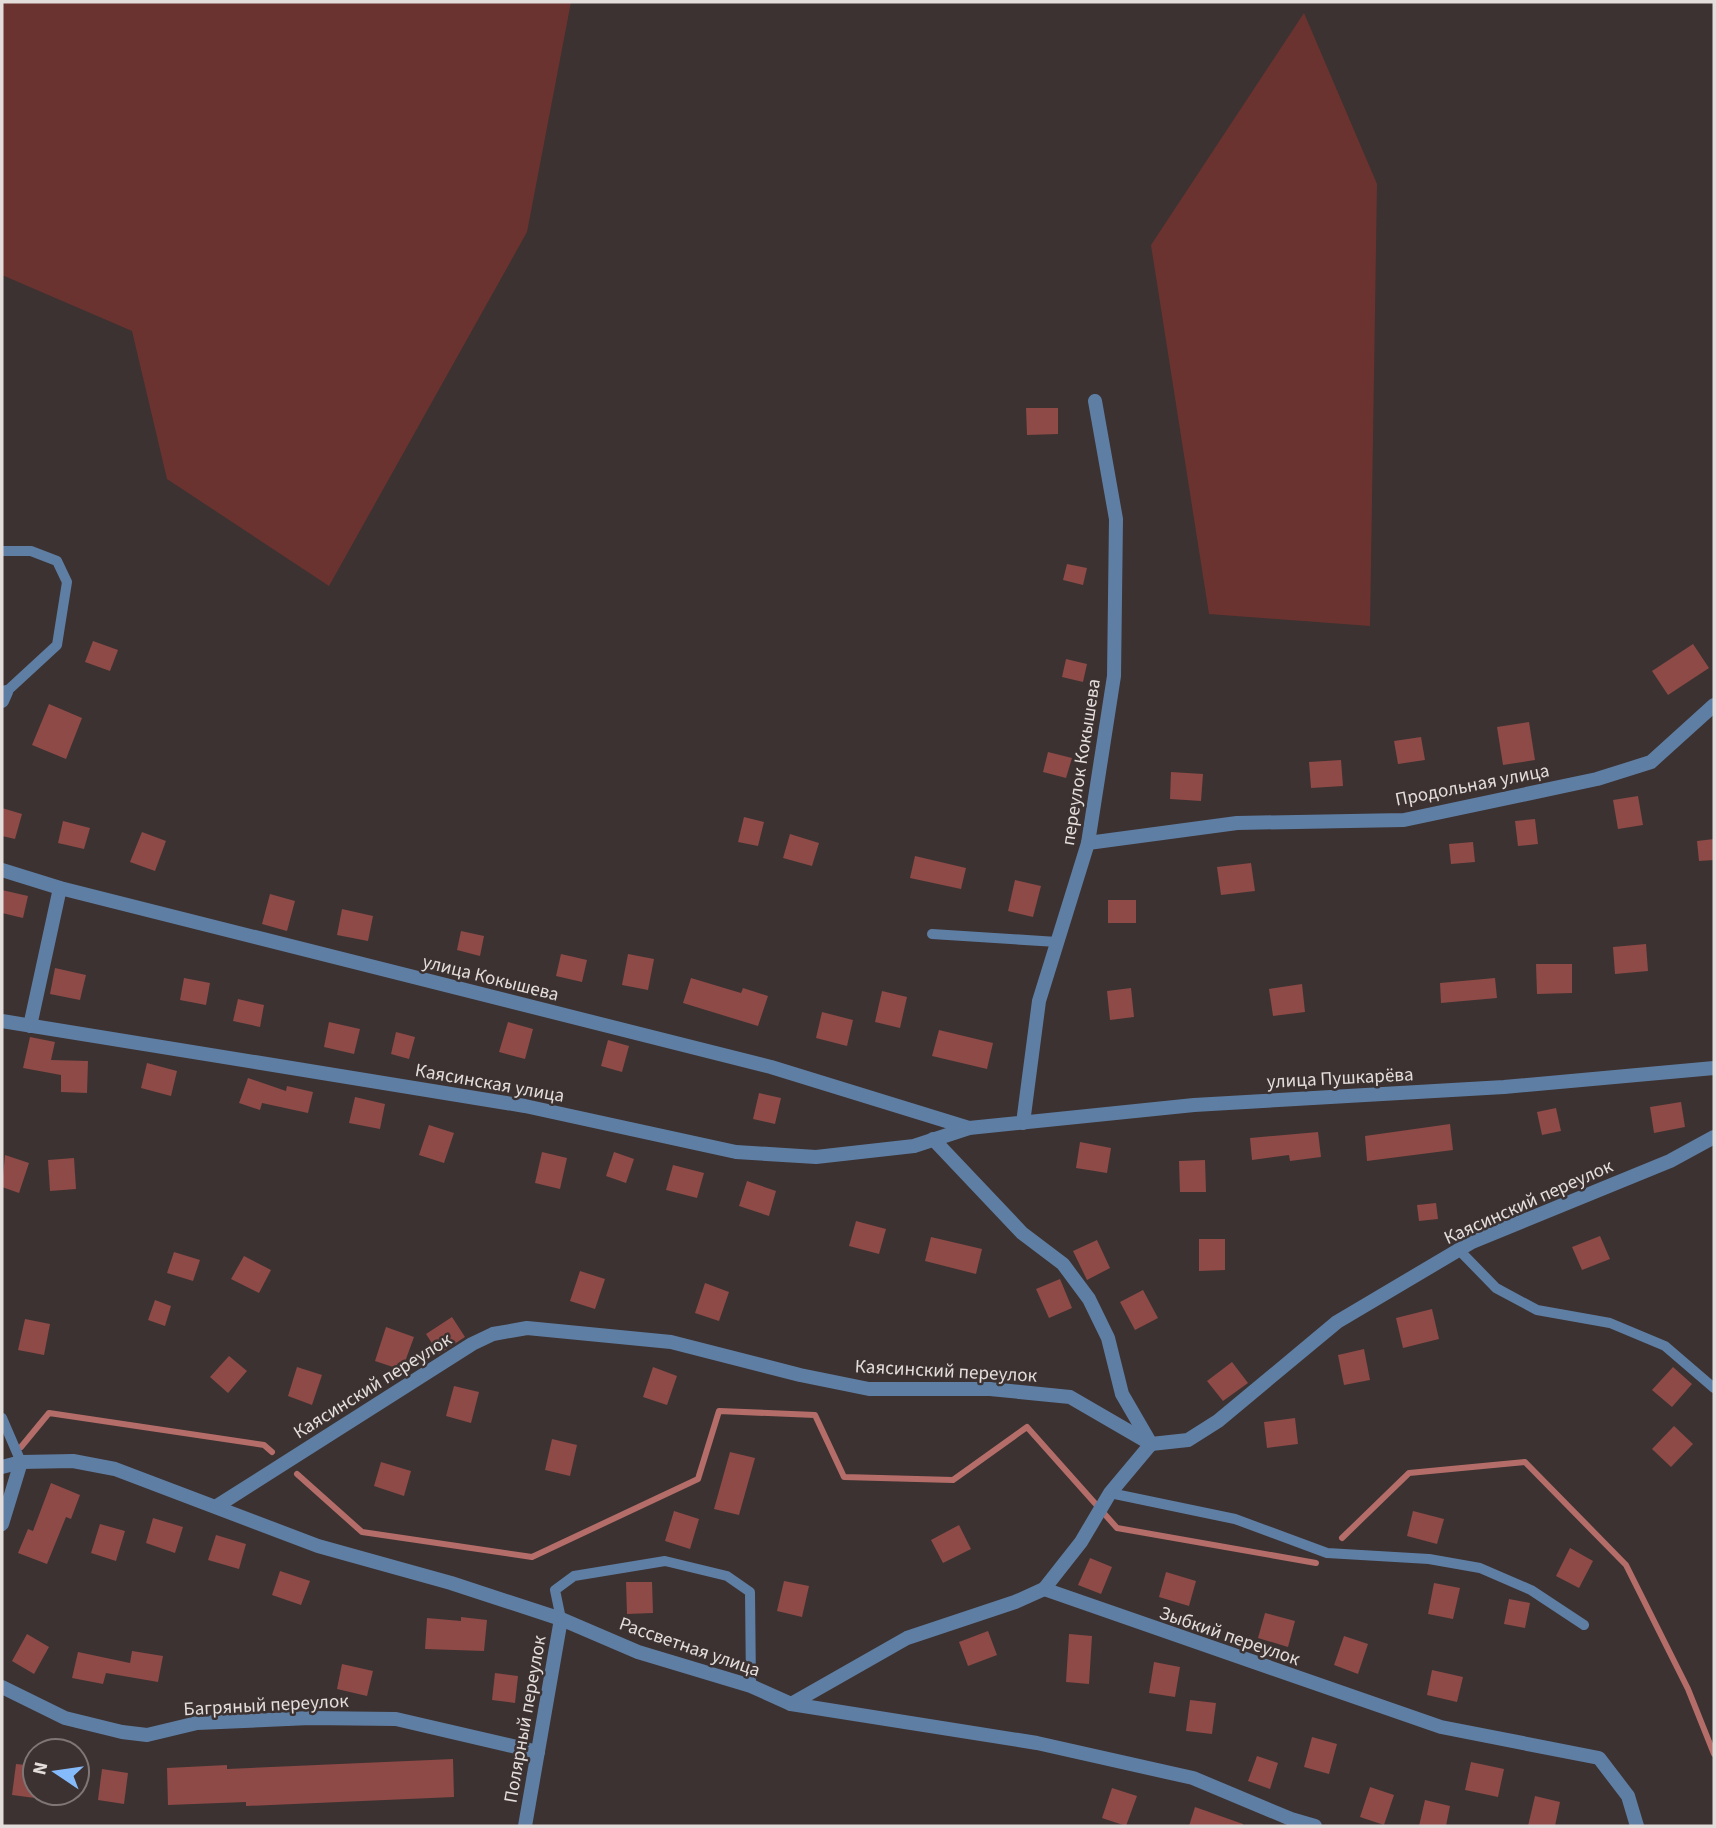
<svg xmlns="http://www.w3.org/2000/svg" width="1716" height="1828" viewBox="0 0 1716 1828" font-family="'Source Sans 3',sans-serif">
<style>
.green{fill:#6a3330}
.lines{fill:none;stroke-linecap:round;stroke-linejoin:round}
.stream{stroke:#b46d69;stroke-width:6}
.building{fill:#8d4a47}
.service{stroke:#5f7ea4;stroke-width:10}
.minor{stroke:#5f7ea4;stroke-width:14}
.tertiary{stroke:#5f7ea4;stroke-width:14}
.labels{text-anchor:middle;stroke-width:5;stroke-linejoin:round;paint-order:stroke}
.street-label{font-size:19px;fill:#e3dddc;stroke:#3c3231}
</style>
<rect width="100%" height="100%" fill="#3c3231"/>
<g class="green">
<polygon points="2,2 571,2 527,232 329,586 167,479 132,331 2,275"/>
<polygon points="1304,13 1377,184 1370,626 1209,614 1151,245"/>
</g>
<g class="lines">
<g class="stream">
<polyline points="21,1447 49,1413 264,1445 272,1452"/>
<polyline points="297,1474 362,1532 532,1557 698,1479 719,1411 815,1415 844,1477 953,1480 1027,1427 1117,1528 1316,1563"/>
<polyline points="1342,1538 1409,1473 1525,1462 1626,1565 1688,1689 1714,1754"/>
</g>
</g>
<g class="building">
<polygon points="1026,408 1058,408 1058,434 1027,435"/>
<polygon points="1067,564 1087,568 1083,585 1063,580"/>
<polygon points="93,641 118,650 110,671 85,662"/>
<polygon points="1693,644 1709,668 1668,695 1652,671"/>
<polygon points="1066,659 1087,664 1083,682 1062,677"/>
<polygon points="49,704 82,718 66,759 32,745"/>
<polygon points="1529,722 1535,760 1503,765 1497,727"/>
<polygon points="1421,737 1425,760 1398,764 1394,741"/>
<polygon points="1048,752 1072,758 1066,778 1043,772"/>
<polygon points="1341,760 1343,786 1311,788 1309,762"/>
<polygon points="1171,772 1203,774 1201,801 1170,799"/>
<polygon points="1638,796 1643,825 1618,829 1613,800"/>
<polygon points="2,808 22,814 15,839 2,836"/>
<polygon points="744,817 764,822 758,846 738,842"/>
<polygon points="1535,819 1538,844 1518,846 1515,821"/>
<polygon points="63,821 90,828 84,849 58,843"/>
<polygon points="142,832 166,841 155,871 130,862"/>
<polygon points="790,834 819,843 812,866 783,858"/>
<polygon points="1714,839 1714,860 1699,861 1697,841"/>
<polygon points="1473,842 1475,862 1451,864 1449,844"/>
<polygon points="915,856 966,868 961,889 910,878"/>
<polygon points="1251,863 1255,891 1221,895 1217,867"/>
<polygon points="1015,880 1041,886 1033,917 1008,911"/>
<polygon points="2,890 28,896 23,918 2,913"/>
<polygon points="270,894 295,901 287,931 262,924"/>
<rect x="1108" y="900" width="28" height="23"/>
<polygon points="342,909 373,916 368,941 337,935"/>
<polygon points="461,931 484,936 480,956 457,950"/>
<polygon points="1646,944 1648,971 1615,974 1613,947"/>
<polygon points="561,954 587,960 582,982 556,976"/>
<polygon points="628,954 654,959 648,990 622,985"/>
<polygon points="1536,964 1572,964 1572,993 1537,994"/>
<polygon points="55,968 86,975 80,1000 50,994"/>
<polygon points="184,978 210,983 206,1005 180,1000"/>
<polygon points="691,978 741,993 743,988 768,996 758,1026 683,1003"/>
<polygon points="1495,978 1497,998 1441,1003 1440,983"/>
<polygon points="1302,984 1305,1012 1273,1016 1269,989"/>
<polygon points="1131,988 1134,1017 1110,1020 1107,991"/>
<polygon points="882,991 907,997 900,1028 875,1022"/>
<polygon points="238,999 264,1005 260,1027 233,1021"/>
<polygon points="822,1012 853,1020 847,1046 816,1038"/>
<polygon points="329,1022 360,1029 354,1054 324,1047"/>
<polygon points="508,1022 533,1029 525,1059 499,1052"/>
<polygon points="939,1030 993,1043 987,1069 932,1056"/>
<polygon points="396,1032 415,1037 409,1059 391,1054"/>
<polygon points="30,1037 55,1042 51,1060 88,1061 87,1093 61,1092 61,1075 23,1068"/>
<polygon points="608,1040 629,1046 622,1072 601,1066"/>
<polygon points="147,1063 177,1071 171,1096 141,1088"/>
<polygon points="248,1078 286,1091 287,1086 313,1092 308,1113 262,1103 260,1110 239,1103"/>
<polygon points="759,1093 781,1098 775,1124 753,1119"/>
<polygon points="355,1097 385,1104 380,1129 349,1123"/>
<polygon points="1681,1102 1685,1127 1654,1133 1650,1107"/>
<polygon points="1556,1108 1561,1131 1542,1135 1537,1112"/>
<polygon points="1450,1124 1453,1150 1367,1161 1365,1136"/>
<polygon points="429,1125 454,1133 444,1163 419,1155"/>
<polygon points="1318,1132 1321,1157 1290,1161 1289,1155 1252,1160 1250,1138"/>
<polygon points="1080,1142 1111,1148 1107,1173 1076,1168"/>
<polygon points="542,1152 567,1158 560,1189 535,1183"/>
<polygon points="614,1152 634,1159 626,1183 606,1176"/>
<polygon points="5,1155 29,1163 19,1193 2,1187"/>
<polygon points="74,1158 76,1189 50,1191 48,1160"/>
<polygon points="1205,1160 1206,1192 1180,1192 1179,1161"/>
<polygon points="673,1165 704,1173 697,1198 666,1190"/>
<polygon points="747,1181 776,1191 769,1216 739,1206"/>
<polygon points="1436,1203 1438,1219 1419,1221 1417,1205"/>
<polygon points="856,1221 886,1229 879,1254 849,1246"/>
<polygon points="1600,1236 1610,1259 1582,1270 1572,1247"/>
<polygon points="931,1237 982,1249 976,1274 925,1261"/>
<polygon points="1199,1239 1225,1239 1225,1270 1199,1271"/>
<polygon points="1097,1240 1110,1268 1087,1280 1073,1251"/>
<polygon points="174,1252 200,1260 193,1281 167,1273"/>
<polygon points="244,1256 271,1270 259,1293 231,1279"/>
<polygon points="580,1271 605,1279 595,1309 570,1301"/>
<polygon points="1060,1279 1072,1308 1049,1318 1036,1289"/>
<polygon points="705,1283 729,1292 719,1321 695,1313"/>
<polygon points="1143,1290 1158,1318 1135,1330 1120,1302"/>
<polygon points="155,1300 171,1306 165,1326 148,1320"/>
<polygon points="1432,1309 1439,1339 1403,1348 1396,1318"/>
<polygon points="452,1317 465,1337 439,1354 426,1334"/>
<polygon points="25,1319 50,1324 44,1355 18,1350"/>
<polygon points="386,1327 414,1337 402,1370 375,1361"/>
<polygon points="1364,1349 1370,1380 1344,1385 1338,1355"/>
<polygon points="229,1356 247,1371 228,1393 210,1377"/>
<polygon points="1232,1362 1248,1383 1223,1401 1207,1381"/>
<polygon points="297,1367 322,1375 312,1405 288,1396"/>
<polygon points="653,1367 677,1376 667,1405 643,1397"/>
<polygon points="1673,1367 1692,1384 1672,1407 1652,1390"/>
<polygon points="454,1386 479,1392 471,1423 446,1416"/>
<polygon points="1295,1418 1298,1444 1267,1448 1264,1422"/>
<polygon points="1674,1426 1693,1444 1671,1467 1652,1449"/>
<polygon points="552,1439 577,1445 570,1476 545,1470"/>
<polygon points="730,1452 755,1458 739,1515 714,1509"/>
<polygon points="381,1462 411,1471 404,1496 374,1486"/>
<polygon points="51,1483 80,1495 71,1519 66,1517 47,1564 18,1553 28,1529 33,1531"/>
<polygon points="674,1511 699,1519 690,1549 665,1541"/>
<polygon points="1413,1511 1444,1519 1437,1544 1407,1536"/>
<polygon points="153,1518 183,1527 175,1553 146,1543"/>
<polygon points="100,1524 125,1531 116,1561 91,1553"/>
<polygon points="959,1525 971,1549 943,1563 931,1540"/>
<polygon points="216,1535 246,1544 239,1569 208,1560"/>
<polygon points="1570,1548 1593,1561 1579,1588 1556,1576"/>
<polygon points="1090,1558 1112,1567 1101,1594 1078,1585"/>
<polygon points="280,1571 310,1581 301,1605 272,1595"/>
<polygon points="1166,1572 1196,1581 1189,1606 1159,1597"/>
<polygon points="784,1581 809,1586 802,1617 777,1611"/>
<polygon points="626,1582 652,1582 653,1613 627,1614"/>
<polygon points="1434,1583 1460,1588 1453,1619 1428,1614"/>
<polygon points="1509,1599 1530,1603 1525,1628 1504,1624"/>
<polygon points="1265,1613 1295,1621 1288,1647 1258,1638"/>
<polygon points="461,1617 487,1620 484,1651 425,1649 427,1618 461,1621"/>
<polygon points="988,1631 997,1655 968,1666 959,1642"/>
<polygon points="27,1634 49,1647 34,1674 12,1661"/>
<polygon points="1069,1634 1092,1636 1089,1684 1066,1682"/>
<polygon points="1344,1636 1368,1644 1358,1674 1334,1665"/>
<polygon points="132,1651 163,1656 158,1682 106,1673 103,1684 72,1678 78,1652 130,1663"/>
<polygon points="1154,1662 1180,1667 1175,1697 1149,1693"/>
<polygon points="342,1664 373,1671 367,1696 337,1689"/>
<polygon points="1432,1670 1463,1677 1457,1702 1427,1695"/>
<polygon points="495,1673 518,1676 515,1703 492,1700"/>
<polygon points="1190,1700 1216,1703 1212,1734 1186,1731"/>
<polygon points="1312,1737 1337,1744 1329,1774 1304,1767"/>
<polygon points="1257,1756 1278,1763 1270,1789 1248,1781"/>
<polygon points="453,1759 454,1797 246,1806 246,1802 168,1805 167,1768 227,1765 227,1769"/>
<polygon points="1471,1762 1504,1769 1498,1797 1465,1790"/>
<polygon points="16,1764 35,1766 35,1798 12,1795"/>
<polygon points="102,1769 128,1773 124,1804 98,1800"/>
<polygon points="1370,1787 1394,1795 1384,1825 1360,1817"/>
<polygon points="1112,1788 1137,1796 1126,1826 1102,1818"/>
<polygon points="1535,1796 1560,1802 1555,1826 1528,1826"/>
<polygon points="1425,1800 1450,1806 1446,1826 1419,1826"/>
<polygon points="1195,1807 1243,1824 1243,1826 1189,1826"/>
</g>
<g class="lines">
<g class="service">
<polyline points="2,551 31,551 57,561 67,582 57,645 6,692"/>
<polyline points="932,934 1057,942"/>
<polyline points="1459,1250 1496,1288 1537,1310 1610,1323 1665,1346 1714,1388"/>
<polyline points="2,1418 21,1462"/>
<polyline points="1110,1493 1235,1519 1327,1553 1429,1559 1480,1568 1531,1590 1584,1625"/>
<polyline points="561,1619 555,1590 574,1576 665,1561 727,1576 750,1592 751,1686"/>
</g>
<g class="minor">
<polyline points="2,701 6,692"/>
<polyline points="1088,843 1237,823 1404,820 1597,779 1651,762 1714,705"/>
<polyline points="2,870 60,888 771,1067 969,1128"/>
<polyline points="30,1026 60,888"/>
<polyline points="1023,1123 1039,1001 1088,843 1114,676 1116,519 1095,401"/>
<polyline points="933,1139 1022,1233 1063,1264 1089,1299 1108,1338 1122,1394 1151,1444 1110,1493 1081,1542 1044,1589"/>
<polyline points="217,1506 472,1344 493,1334 527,1328 671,1342 800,1375 869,1389 990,1389 1070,1397 1151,1444 1188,1440 1218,1421 1337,1322 1472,1242 1670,1161 1714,1137"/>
<polyline points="2,1524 21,1462"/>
<polyline points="2,1687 65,1718 122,1732 147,1735 197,1723 310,1718 396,1719 538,1752"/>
<polyline points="791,1704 907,1638 1015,1602 1044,1589 1441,1727 1599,1758 1628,1796 1637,1826"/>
<polyline points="525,1826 561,1619"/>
</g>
<g class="tertiary">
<polyline points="2,1021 525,1106 736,1152 816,1157 914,1146 969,1128 1194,1105 1504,1087 1714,1068"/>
<polyline points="2,1467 21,1462 73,1461 115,1469 318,1546 451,1583 561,1619 638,1652 751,1686 791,1704 1037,1743 1193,1778 1291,1819 1315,1826"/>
</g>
</g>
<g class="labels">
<g class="street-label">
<text transform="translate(1080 762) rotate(-81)" y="7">переулок Кокышева</text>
<text transform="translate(1472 784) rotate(-11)" y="7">Продольная улица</text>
<text transform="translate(491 977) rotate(14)" y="7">улица Кокышева</text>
<text transform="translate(1340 1077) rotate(-3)" y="7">улица Пушкарёва</text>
<text transform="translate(490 1082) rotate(10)" y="7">Каясинская улица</text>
<text transform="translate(1528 1201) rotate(-24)" y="7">Каясинский переулок</text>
<text transform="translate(946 1370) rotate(3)" y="7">Каясинский переулок</text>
<text transform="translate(372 1385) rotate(-32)" y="7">Каясинский переулок</text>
<text transform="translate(1230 1635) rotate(19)" y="7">Зыбкий переулок</text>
<text transform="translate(690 1646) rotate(19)" y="7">Рассветная улица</text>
<text transform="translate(266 1704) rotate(-3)" y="7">Багряный переулок</text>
<text transform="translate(524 1719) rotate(-80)" y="7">Полярный переулок</text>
</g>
</g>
<rect width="1716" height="1828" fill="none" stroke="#e3dddc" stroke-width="7"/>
<g transform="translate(56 1772) rotate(283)"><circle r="33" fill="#3c3231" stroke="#7f7675" stroke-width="2"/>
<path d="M0-5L12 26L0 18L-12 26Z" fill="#86bbfb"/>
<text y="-10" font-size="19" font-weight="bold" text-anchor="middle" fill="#e3dddc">N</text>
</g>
</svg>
